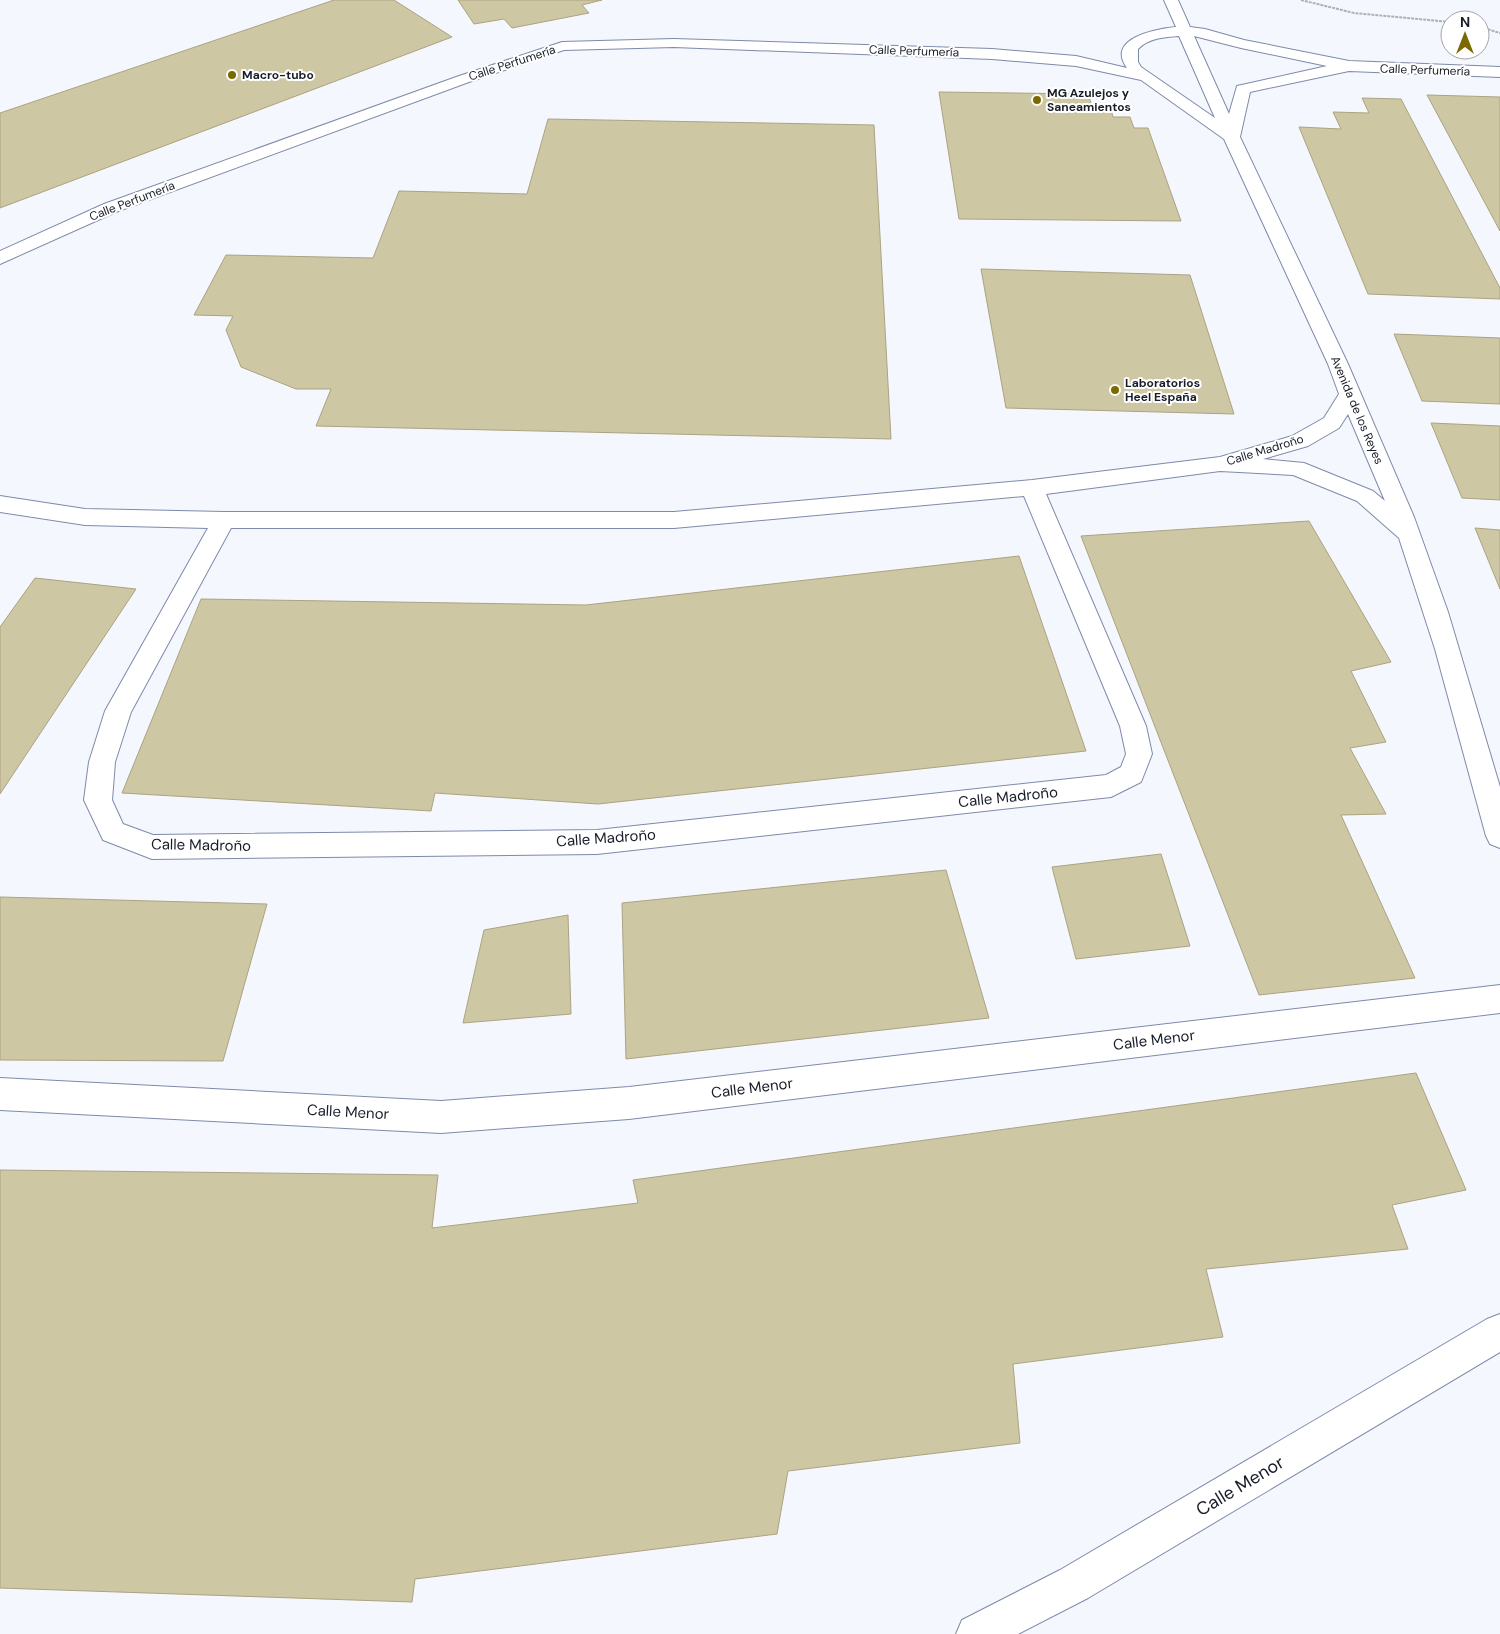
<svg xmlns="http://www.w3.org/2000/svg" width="1500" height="1634" viewBox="0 0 1500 1634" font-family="'DM Sans',sans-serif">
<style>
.building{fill:#cec7a3;stroke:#aba381}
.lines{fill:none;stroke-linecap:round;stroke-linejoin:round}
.minor-casing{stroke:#7e8aa9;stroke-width:2}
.path{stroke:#adb0b8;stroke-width:2;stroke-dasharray:3 1;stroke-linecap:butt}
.minor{fill:#fff;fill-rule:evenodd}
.poi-dot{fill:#7c6a01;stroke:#fff;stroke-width:2}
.labels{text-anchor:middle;stroke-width:4;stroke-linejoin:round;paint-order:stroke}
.far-street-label{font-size:12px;fill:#181d29;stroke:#fff}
.far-poi-label{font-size:12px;font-weight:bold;fill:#181d29;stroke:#fff;text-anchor:start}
.street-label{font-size:15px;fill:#181d29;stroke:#fff}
.near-street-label{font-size:18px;fill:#181d29;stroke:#fff}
</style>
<rect width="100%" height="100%" fill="#f4f7fd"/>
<g class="building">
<polygon points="334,0 394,0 452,37 0,208 0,113"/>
<polygon points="458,0 602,0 582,5 589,13 512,28 504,19 474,24"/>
<polygon points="939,92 1088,94 1092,106 1110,106 1113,117 1130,117 1134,128 1148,128 1181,221 959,219"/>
<polygon points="1427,95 1500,97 1500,231"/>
<polygon points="1362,98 1401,99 1500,288 1500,299 1368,294 1299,127 1341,129 1333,112 1369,113"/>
<polygon points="548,119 874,125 891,439 316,426 331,389 296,389 241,367 226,330 233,316 194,315 226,255 373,258 399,191 527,194"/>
<polygon points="981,269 1190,275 1234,414 1006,408"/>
<polygon points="1394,334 1500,338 1500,404 1422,401"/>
<polygon points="1431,423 1500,426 1500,500 1462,498"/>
<polygon points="1309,521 1391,662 1351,671 1386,742 1350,748 1386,814 1341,815 1415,978 1259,995 1081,536"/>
<polygon points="1475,528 1500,530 1500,589"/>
<polygon points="1019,556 1086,751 598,804 435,793 431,811 122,793 201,599 586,605"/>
<polygon points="35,578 136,589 0,794 0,627"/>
<polygon points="1161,854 1190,946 1076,959 1052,867"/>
<polygon points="946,870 989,1018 626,1059 622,903"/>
<polygon points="0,897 267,904 223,1061 0,1060"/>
<polygon points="568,915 571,1014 463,1023 484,930"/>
<polygon points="1416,1073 1466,1190 1392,1205 1408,1249 1206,1269 1223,1337 1013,1364 1020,1443 788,1471 777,1534 415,1579 412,1602 0,1588 0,1170 438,1175 432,1228 638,1203 633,1180"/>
</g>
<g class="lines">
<g class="minor-casing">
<g id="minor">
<path d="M1164 0H1178L1190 27 1205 29 1244 40 1349 61 1500 67V77L1349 71 1250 92 1240 137 1348 364 1414 517 1448 612 1500 787V848L1490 844 1486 836 1435 649 1399 538 1357 501 1293 475 1220 471 1046 494 1146 726 1152 754 1141 782 1111 797 597 854 152 859 103 840 84 800 89 762 105 711 208 528 85 525 0 512V496L85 509 224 512H674L1032 480 1220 457 1292 436 1324 418 1339 394 1328 364 1224 139 1141 80 1076 66 992 59 674 47 564 50 469 82 116 212 0 264V251L104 204 459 76 562 42 674 39 992 49 1076 56 1127 68C1105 38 1157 29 1176 27ZM1179 36 1215 118 1141 67 1138 62V49C1149 38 1164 37 1179 36ZM1194 36 1241 48 1327 66 1237 86 1229 114ZM1348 414 1385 501 1373 491 1304 463 1263 459 1308 446 1339 428ZM1024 496 1120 726 1126 754 1121 767 1106 775 597 830 153 835 123 824 112 800 115 762 131 712 231 528H674Z"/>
<polygon points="1500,985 1500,1013 629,1119 441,1133 0,1110 0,1078 441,1101 629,1087"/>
<polygon points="1500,1314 1500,1352 1088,1598 1018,1634 956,1634 962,1620 1060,1570 1487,1319"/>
</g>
</g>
<g class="path">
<polyline points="1301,0 1354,13 1450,22"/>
<polyline points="1480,27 1500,33"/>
</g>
<use href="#minor" class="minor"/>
</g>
<g class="poi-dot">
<circle cx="232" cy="75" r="5"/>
<circle cx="1037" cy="100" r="5"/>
<circle cx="1115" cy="390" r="5"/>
</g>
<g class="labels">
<g class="far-street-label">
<text transform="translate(914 51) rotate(2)" y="4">Calle Perfumería</text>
<text transform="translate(512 63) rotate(-18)" y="4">Calle Perfumería</text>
<text transform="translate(1425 70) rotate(2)" y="4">Calle Perfumería</text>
<text transform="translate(132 201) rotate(-21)" y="4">Calle Perfumería</text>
<text transform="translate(1357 410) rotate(67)" y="4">Avenida de los Reyes</text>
<text transform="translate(1265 450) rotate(-17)" y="4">Calle Madroño</text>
</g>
<g class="far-poi-label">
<text x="242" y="79">Macro-tubo</text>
<text x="1047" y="97">MG Azulejos y<tspan x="1047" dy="14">Saneamientos</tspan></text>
<text x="1125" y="387">Laboratorios<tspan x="1125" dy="14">Heel España</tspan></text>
</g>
<g class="street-label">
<text transform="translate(1008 797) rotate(-6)" y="5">Calle Madroño</text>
<text transform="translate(606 838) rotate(-4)" y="5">Calle Madroño</text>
<text transform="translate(201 845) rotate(1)" y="5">Calle Madroño</text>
<text transform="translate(1154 1040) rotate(-7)" y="5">Calle Menor</text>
<text transform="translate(752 1088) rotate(-7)" y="5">Calle Menor</text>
<text transform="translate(348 1112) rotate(3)" y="5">Calle Menor</text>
</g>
<g class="near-street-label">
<text transform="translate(1240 1486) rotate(-31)" y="6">Calle Menor</text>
</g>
</g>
<g transform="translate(1465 35)"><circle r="24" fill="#ffffff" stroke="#a3a5a9"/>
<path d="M0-4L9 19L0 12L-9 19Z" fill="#7c6a01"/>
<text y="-8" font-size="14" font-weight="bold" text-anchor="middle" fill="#181d29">N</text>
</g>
</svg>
